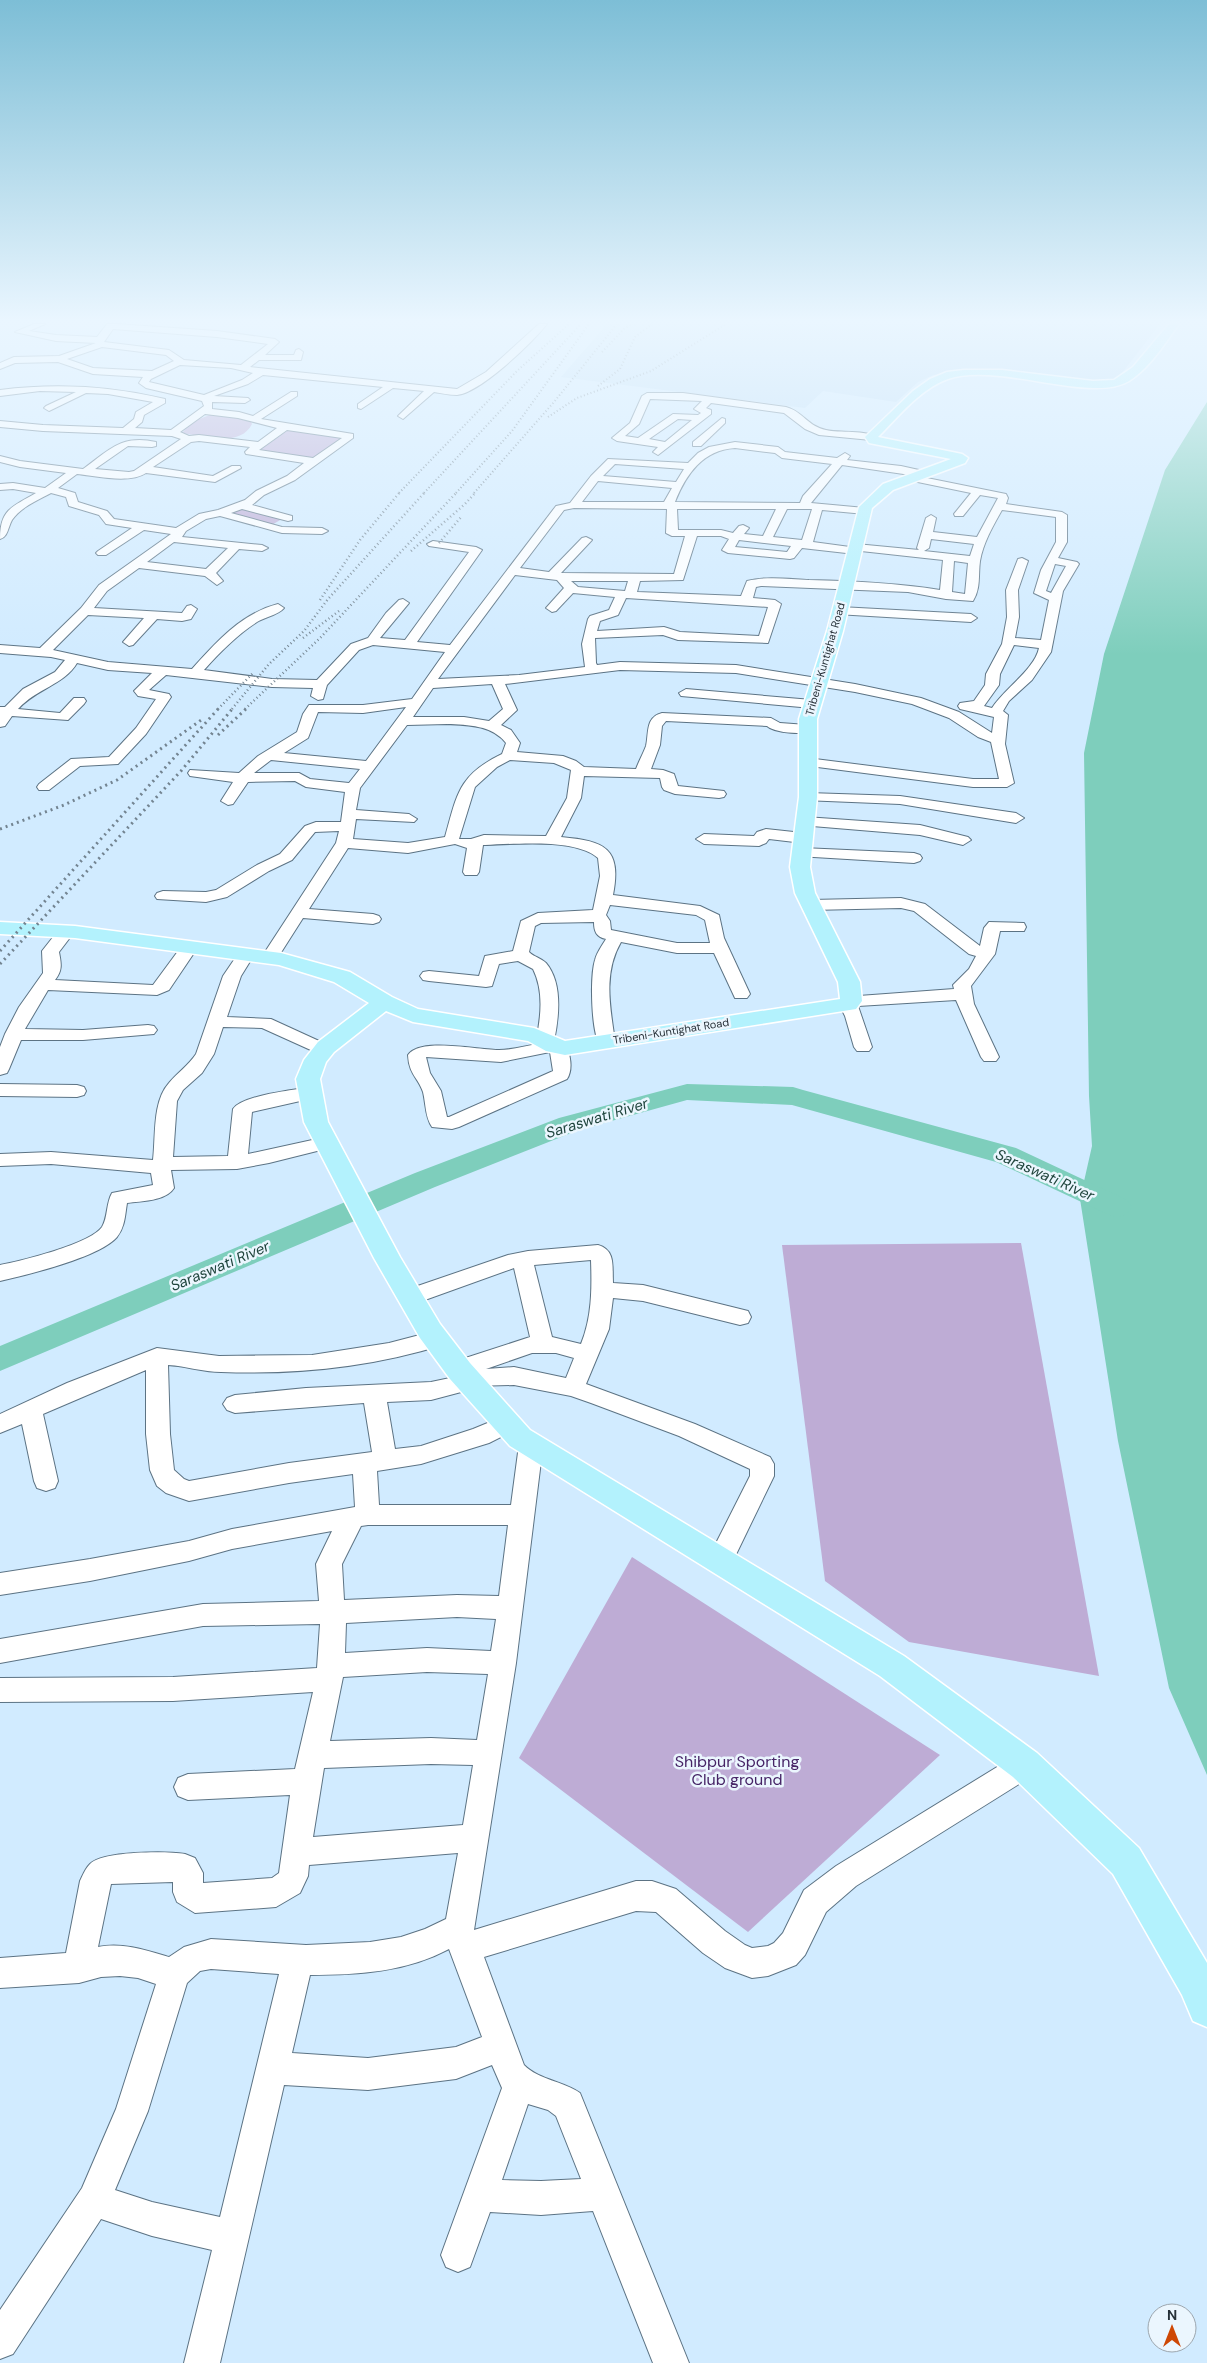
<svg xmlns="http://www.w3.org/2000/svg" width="1207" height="2363" viewBox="0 0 1207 2363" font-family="'DM Sans',sans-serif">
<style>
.built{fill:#beddf6}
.green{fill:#beacd5}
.water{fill:#7ecebc}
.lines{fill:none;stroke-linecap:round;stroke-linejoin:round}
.river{fill:#7ecebc;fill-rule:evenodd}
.minor-casing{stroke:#5c7384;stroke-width:2}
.major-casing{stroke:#fff;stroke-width:3}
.minor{fill:#fff;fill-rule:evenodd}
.major{fill:#b3f2fd;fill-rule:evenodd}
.rail-far2{stroke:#738491;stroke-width:2;stroke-dasharray:1 2.5;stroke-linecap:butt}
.rail-far1{stroke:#738491;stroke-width:2.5;stroke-dasharray:1 3;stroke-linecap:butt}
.rail{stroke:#738491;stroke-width:3;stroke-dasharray:2 4;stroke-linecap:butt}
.labels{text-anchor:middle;stroke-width:5;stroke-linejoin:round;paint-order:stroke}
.far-street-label{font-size:11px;fill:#273138;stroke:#ebf6fe}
.water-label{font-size:15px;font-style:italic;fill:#20453d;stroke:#ebf6fe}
.near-park-label{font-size:16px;fill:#462466;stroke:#ebf6fe}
</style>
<rect width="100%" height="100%" fill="#d1ebff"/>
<polygon class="built" points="607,324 1160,324 1115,382 1096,383 960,372 933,375 918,382 896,402 823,391 805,408 561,377"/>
<g class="green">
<path d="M212 414H223L250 420 252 424C240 448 203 436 182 433L192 422Z"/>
<polygon points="295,430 341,437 338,444 310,461 257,452 287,431"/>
<polygon points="246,507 287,516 270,526 226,514"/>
<polygon points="1021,1243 1099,1676 909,1642 825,1581 782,1245"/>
<polygon points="632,1557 940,1755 748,1932 519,1758"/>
</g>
<polygon class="water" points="1207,402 1207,1775 1169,1688 1118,1441 1080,1199 1092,1146 1089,1096 1084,753 1104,654 1165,470"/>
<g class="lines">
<polygon class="river" points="687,1084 793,1087 803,1090 1016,1148 1127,1200 1132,1207 1127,1214 1117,1217 1107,1214 996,1162 792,1105 687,1100 579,1130 435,1187 0,1371 0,1346 415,1173 559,1118"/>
<g class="minor-casing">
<g id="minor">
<path d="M34 324H45L29 331 56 335 97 337 107 324H116L217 331 275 339 279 342 265 355H294L296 350 299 349 303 352 301 360H259L250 367 457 389 486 372 539 324H547C532 343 480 393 457 395 449 395 441 393 434 392L403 419 398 416 400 414 424 391 393 388 361 409 358 408V404L383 387 263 375 248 384 214 396 248 398 250 400 245 403 212 402V409L239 412 253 416 291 392H297V396L261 419 353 434V438L295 480 264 495 252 505 292 516V520L288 521 242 509 231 513 282 527 322 528 328 531 322 534 282 533 220 516 206 519 186 531 182 537 262 545 268 548 262 551 239 549 216 573 223 581 217 585 205 576 139 568 107 591 94 608 182 613 187 606 191 605 197 609 191 619 182 621 157 619 133 645 129 646 123 642 144 618 88 615 53 650 108 662 192 669C216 642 242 613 278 604L284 608C278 615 265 617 257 622 237 635 220 652 204 670L272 679 317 680 351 644 368 638 386 613 399 600 403 599 409 603 380 638 405 640 469 552 429 546 427 544 433 541 476 547 482 550 417 642 450 645 556 506 570 503 591 476 608 459 688 463 698 453 709 447 735 442 778 447 785 452 837 458 845 453 850 456 847 460 901 466 928 472 929 474 924 477 842 465 811 503 865 508 870 511 865 514 822 510 813 542 850 547 856 544 919 550 917 548 926 518 931 515 936 518 933 532 977 537 998 498 980 495 963 516H955L954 514 971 493 908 480V476L912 475 1006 494 1008 498 1006 504 1062 512 1067 515V542L1058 558 1077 562 1079 564 1063 591 1051 652 1032 680 1009 701 1003 711 1008 715 1005 744 1014 783 1007 787H973L802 765 800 762 802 759 807 758 973 779H999L991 742 978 737 949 718 912 704 855 692 736 673 620 670 505 684 517 710 501 725 511 730 520 743 517 752 563 756 576 761 584 767 636 769C639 761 643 754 646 746 649 734 645 717 662 713L771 718 780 723 807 725 814 729C808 736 774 733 767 726L666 721 662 726 660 745 651 769 663 770 674 774 678 786 724 791 726 794 724 797 719 798 675 794 664 790 662 787 660 778 584 776 581 798 561 837C605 841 622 848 613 895L700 906 719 915 724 938 750 994 747 998H735L714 953H677L621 942C603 973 610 1007 615 1041L612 1045H600C591 1032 590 976 595 960 597 952 602 946 606 939 596 937 594 931 594 922L541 923 535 926 529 952C534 957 541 958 546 963 563 983 559 1017 554 1041L564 1043C571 1053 573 1070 567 1079L459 1127 452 1129 432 1127C425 1117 426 1104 423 1092 418 1077 409 1075 408 1055 420 1037 478 1050 499 1050 512 1050 525 1046 538 1044L536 1041C541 1017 544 991 533 969L518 961 499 964 492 986 486 987 429 981 423 980 420 976 423 972 429 971 479 976 485 956 513 951 521 921 538 913 593 910 600 876 598 858C576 838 514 844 485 845H483L479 872 477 875H465L463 872 467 848 455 844 408 853 348 848 309 909 373 914 379 916 381 919 379 922 373 924 303 918 275 962H263L261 958 336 843 339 831 315 832 292 860 269 871 227 897 206 902 157 899 155 896 157 893 163 891 206 892 216 890 257 865 280 854 305 826 316 822H341L345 792 306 787 295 781 248 782 233 804 228 805 221 801 233 782 190 776 188 773 190 770 239 773 258 756 297 732 303 714 309 705H363L412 699 445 652 373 645 359 650 327 685 323 699 318 700 311 696 313 688 272 687 166 675 149 690 169 694 171 697 146 734 118 764 80 766 49 790H39L37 787 39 784 71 759 109 757 136 728 156 699 138 696 134 691 152 673 108 670 77 663C64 685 37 688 18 709L60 713 74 698H84L86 701 84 704 68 720 12 716 5 726 0 727V707H5L23 689 55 672 65 660 51 657 0 653V645L40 648 81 608 99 585 171 534 144 530 106 555H98L96 553 98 551 132 528 106 524 99 515 69 506 66 497 51 493C38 500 21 507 12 520 8 527 8 537 0 539 0 509 12 507 36 493L13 489 0 490V484L13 483 45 488 66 473 20 467 0 462V456L20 461 83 469C109 450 122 434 156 442V446L152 447 128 446 95 469 129 472 134 471 181 439 172 436 43 431 0 427V421L43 425 123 428 134 419 136 412 153 402 108 394 86 393 49 411 44 408 46 406 76 392 40 391 0 396V390C56 383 111 386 165 399V403L144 415 142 422 135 428 171 430 204 406 202 401 146 388 139 383 143 377 93 374 58 362 15 363 0 369V363L14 357 59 356 96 343 56 341 15 332ZM113 329 217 337 268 344 241 365 184 360 169 350 104 342ZM102 347 166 355 174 361 152 371 93 368 67 359ZM180 365 231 368 253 373 242 380 204 395 149 382 151 379ZM205 414 238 418 277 428 258 442 199 435 189 436 180 432ZM287 430 342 438 313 458 259 450ZM199 441 250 447 245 452 246 454 304 463 287 476 256 491 245 500 218 510 199 514 176 528 114 519 107 511 78 502 75 493 58 488 77 474C97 476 129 484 146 473L215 482 241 468 240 466H232L213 476 153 467 191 442ZM735 448 775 453 782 458 832 464 803 496 800 503 675 502C686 474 703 450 735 448ZM615 464 684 469 676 482 603 476ZM598 481 672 488 664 502H582ZM574 508 667 509 666 533 672 536H685L674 574 561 573 592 540 586 537 582 538 549 572 520 568 564 510ZM677 509H776L763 536 744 534 749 528 743 525 739 526 733 533 721 530H678ZM787 509H812L802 540 773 537ZM1002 510 1056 517V542L1041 570 1034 593 1049 600 1041 640 1015 638 1019 617 1018 590 1028 561 1022 558 1018 559 1006 590 1007 617 1002 644 986 674 985 685 974 701 960 703 958 706 960 709 994 717 992 733 959 712 921 698 855 684 736 665 620 662 597 665 596 663 595 638 663 635 678 640 768 643 781 604 775 600 753 598 756 587 761 586 908 592 946 599 973 601C981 588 978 575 980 561 983 543 993 526 1002 510ZM697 536H721L729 539 722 550 728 553 790 559 794 558 802 548 855 554 861 551 943 560 940 590C897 583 853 581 809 580 788 579 767 576 747 581L741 596 637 592 640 581 683 580ZM931 539 974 544 970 556 924 551 929 548ZM739 540 791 546 787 552 735 547ZM174 542 228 548 206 569 147 562ZM954 561 968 563 965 594 952 592ZM1055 564 1066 566 1051 593 1046 591ZM515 575 557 580 564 588 546 608 552 612 556 611 573 593 615 597 609 610 590 616 588 619 582 644 585 667 519 675 438 679ZM571 581H628L625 591 578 587ZM626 598 768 607 759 636 680 632 664 627 597 631 600 621 618 615ZM1014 645 1039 648C1035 669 1004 689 992 708L984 706 999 685 1000 674ZM492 684 503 709 489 721 464 717H413L433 688ZM406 707 366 761 284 753 308 738 318 712 363 713ZM447 724C468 725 492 725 506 743L502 754C458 775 457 795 445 837L408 843 353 839 356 819 414 822 417 819 409 814 356 810 360 788 407 725ZM271 760 360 769 349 783 310 779 299 773H254ZM510 760 554 763 571 770 567 798 546 836 484 835 471 839H459L475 787 497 767ZM610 905 696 915 705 920 710 943H677L611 930 610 921 606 915ZM550 1052 553 1071 449 1117H447L441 1091 430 1073 426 1057 501 1062Z"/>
<path d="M647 393H683L786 407C802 411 809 427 826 430 838 433 868 430 876 437L871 440 819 435 805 429 784 413 711 403 706 408 711 410V414L658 455 653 452 658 447 617 441 612 438 630 423 642 396ZM650 399 702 401 694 409 701 413 698 415 673 414 638 438 625 436 639 424ZM678 419 692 420 665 442 649 439Z"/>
<polygon points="722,418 725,419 725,423 701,446 693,446 693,442"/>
<polygon points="840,607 971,614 977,618 971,622 836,614 834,611 836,608"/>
<polygon points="686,689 812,700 819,704 812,708 681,696 679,693"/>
<polygon points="808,793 900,796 1016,813 1024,818 1016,823 900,804 803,800 801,797"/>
<polygon points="805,817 920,825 968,837 971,840 963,845 920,835 800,825 797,822 800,819"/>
<polygon points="766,829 803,833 811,838 803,843 769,839 766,843 759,846 704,844 696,839 704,834 754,836 757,832"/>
<polygon points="802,848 914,853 920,855 922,858 920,861 914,863 797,856 794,853 797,850"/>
<polygon points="901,898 925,904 980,946 984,928 989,922 1024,923 1026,927 1024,931 1000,931 995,954 971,986 974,1004 999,1057 996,1061 984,1061 981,1057 956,1000 858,1006 872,1047 869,1051 857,1051 854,1047 845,1016 839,1004 845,997 954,989 953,985 969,969 976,956 969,954 914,911 901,908 811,910 805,908 803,905 805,902 811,900"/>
<path d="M67 926 73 927 75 931 59 952C61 963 63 970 55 980L153 985 184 943H196L198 947 169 990 157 995 48 990 25 1029 83 1030 148 1025 154 1026 157 1030 154 1034 83 1040H21L9 1069 7 1073 0 1075V1047L5 1034 19 1007 43 973 42 951 61 927Z"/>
<path d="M246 950 252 951 254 955 241 976 227 1017 271 1019 330 1046 333 1050 330 1054 324 1056 262 1028 223 1027 214 1054 202 1073 183 1090 177 1101 173 1157 228 1156 233 1109C243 1095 294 1090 311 1087L318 1089 320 1093 318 1097 252 1112 248 1154 326 1137 333 1139 336 1143 333 1147 269 1163 237 1169 171 1170 174 1188C166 1201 142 1201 127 1203 125 1215 125 1227 117 1237 100 1257 27 1275 0 1281V1265C21 1261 90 1244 102 1227 108 1217 106 1203 112 1193L153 1185 151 1173 51 1164 0 1166V1154L51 1152 153 1160C156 1136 152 1102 169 1083 178 1072 188 1066 196 1054L223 976 240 951Z"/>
<polygon points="0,1084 77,1085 84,1087 86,1091 84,1095 77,1097 0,1096"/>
<path d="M598 1245C616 1250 612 1267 613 1283L643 1285 740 1309 748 1311 751 1317 748 1323 740 1325 643 1301 613 1298 609 1329 586 1384 695 1424 770 1457 774 1464V1476L729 1569 720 1572 711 1569 707 1561 750 1476V1469L679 1436 591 1403 571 1396 514 1385 471 1386 465 1391 431 1400 387 1402 395 1449 421 1446 473 1429 507 1415 515 1418 519 1424 515 1430 489 1443 421 1464 377 1471 379 1505H511L519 1445 523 1438 531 1436 539 1438 543 1445 516 1663 474 1930 636 1881H652L676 1889 725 1931 745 1945 752 1948 768 1946 774 1943 783 1933 804 1890 836 1866 1015 1756 1025 1752 1035 1756 1039 1765 1035 1774 856 1886 826 1912 805 1955 796 1965 768 1976 752 1978 725 1968 703 1953 656 1912 636 1911 484 1957 524 2065C539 2080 563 2081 580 2093L689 2363H653L593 2211 541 2215 490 2212 470 2267 458 2272 446 2267 441 2255 502 2088 492 2065 456 2079 368 2090 284 2085 220 2363H184L212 2250 152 2236 101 2219 13 2354 0 2359V2310L82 2188 116 2109 156 1984 138 1978 120 1976 101 1977 79 1983 0 1988V1958L66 1953 80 1881C83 1875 85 1869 90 1864 103 1851 166 1851 185 1854L195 1858 203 1873V1883L272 1878 279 1873 290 1795 188 1800 178 1796 174 1787 178 1778 188 1774 295 1769 313 1692 173 1701 0 1702V1678L173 1677 317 1668 320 1624 203 1626 0 1663V1639L203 1604 319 1601 316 1564 332 1531 232 1549 189 1561 90 1581 0 1595V1573L90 1559 189 1541 232 1529 355 1507 353 1474 289 1483 189 1501 166 1493 157 1486 150 1470 146 1434V1370L43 1414 58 1481 55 1488 46 1491 37 1488 34 1481 22 1424 0 1433V1414L67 1383 157 1348 219 1356 312 1355 389 1343 435 1331 443 1333 446 1339 443 1345C371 1367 296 1375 221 1372 203 1372 186 1366 168 1365L170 1434 174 1470 184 1479 189 1481 289 1463 372 1452 364 1403 235 1413 227 1410 223 1404 227 1398 235 1395 306 1388 431 1382 450 1378 453 1376 447 1369 450 1363 530 1337 514 1268 411 1305 403 1303 400 1297 403 1291 508 1255 528 1251ZM591 1260C592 1289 592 1317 581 1344L552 1337 534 1265ZM532 1353H556L574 1358 566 1378 514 1367 486 1369ZM368 1525H508L499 1596 457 1595 344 1600 342 1564 361 1526ZM457 1617 496 1619 491 1651 427 1648 345 1653 346 1623ZM427 1672 488 1674 477 1740 431 1738 330 1741 343 1677ZM431 1764 473 1765 463 1825 313 1837 324 1768ZM458 1853 446 1919 425 1929 401 1937 370 1942 306 1945 211 1939 184 1947 169 1957C146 1950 122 1942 98 1947L111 1884 173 1882V1892L177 1902 195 1913 276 1907 300 1893 308 1876 309 1865ZM449 1949 482 2037 456 2047 368 2058 292 2053 310 1975C358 1975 406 1972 449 1949ZM211 1969 279 1974 220 2217 152 2202 115 2190 148 2111 187 1983 200 1971ZM528 2104 548 2110 556 2116 581 2179 541 2181 502 2180Z"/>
</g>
</g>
<g class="major-casing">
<path id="major" d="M1169 324H1179C1165 343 1150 368 1129 381 1092 404 998 362 948 379 920 389 898 417 878 437L962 454 968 458 965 463 893 490 872 508 843 631 817 719V797L810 867 815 893 860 982 862 1001 856 1009 565 1055 546 1051 528 1041 413 1022 386 1011 334 1052 326 1062 320 1079 328 1122 400 1257 440 1324 470 1363 530 1430 904 1656 1037 1753 1139 1848 1207 1963V2027L1193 2021 1182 1995 1113 1874 1013 1777 880 1676 510 1446 450 1379 420 1338 374 1258 304 1122 296 1079 304 1060 318 1042 369 1003 334 982 279 965 75 938 0 934V922L75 926 281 953 350 972 392 997 418 1009 534 1028 565 1041 840 999 838 982 795 893 790 867 799 797V719L827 631 859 507 883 484 951 459 869 443 865 437 913 391 930 379 947 372 964 370H1002L1093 381 1114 380 1133 367Z"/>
</g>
<use href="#minor" class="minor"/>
<use href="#major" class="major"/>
<g class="rail-far2">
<polyline points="602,352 625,328 633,324"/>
<polyline points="598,386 620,369 635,337 652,324"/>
<polyline points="548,417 577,398 651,371 726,324"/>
<polyline points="399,493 517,371 569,324"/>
<polyline points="424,493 581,324"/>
<polyline points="456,493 512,431 589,324"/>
<polyline points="474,493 554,402 617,324"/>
</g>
<g class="rail-far1">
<polyline points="439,543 462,516"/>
<polyline points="411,551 465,504 476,492"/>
<polyline points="320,600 360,540 400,492"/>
<polyline points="303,638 339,611"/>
<polyline points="218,709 254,672"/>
<polyline points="232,709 269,664 304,631 328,599 425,492"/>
<polyline points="245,709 321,637 457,492"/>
</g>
<g class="rail">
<polyline points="218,735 247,708"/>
<polyline points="0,829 64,805 117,780 204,718"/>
<polyline points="0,951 219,708"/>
<polyline points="0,964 181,771 233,708"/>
</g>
</g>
<linearGradient id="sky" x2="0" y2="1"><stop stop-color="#7dbed6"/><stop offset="0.49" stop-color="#eaf6ff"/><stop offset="1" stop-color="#eaf6ff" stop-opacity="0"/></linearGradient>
<rect width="1207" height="655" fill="url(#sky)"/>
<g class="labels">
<g class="far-street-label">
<text transform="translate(825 659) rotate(-74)" y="4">Tribeni-Kuntighat Road</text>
<text transform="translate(671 1031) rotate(-9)" y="4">Tribeni-Kuntighat Road</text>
</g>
<g class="water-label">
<text transform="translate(597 1118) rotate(-17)" y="5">Saraswati River</text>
<text transform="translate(1045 1175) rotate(24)" y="5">Saraswati River</text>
<text transform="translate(220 1266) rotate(-23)" y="5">Saraswati River</text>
</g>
<g class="near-park-label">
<text x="737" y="1767">Shibpur Sporting<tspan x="737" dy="18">Club ground</tspan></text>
</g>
</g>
<g transform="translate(1172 2328)"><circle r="24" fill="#ebf6fe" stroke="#9da7af"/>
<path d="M0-4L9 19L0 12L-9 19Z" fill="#ce4805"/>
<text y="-8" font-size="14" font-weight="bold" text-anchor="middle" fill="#273138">N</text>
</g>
</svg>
